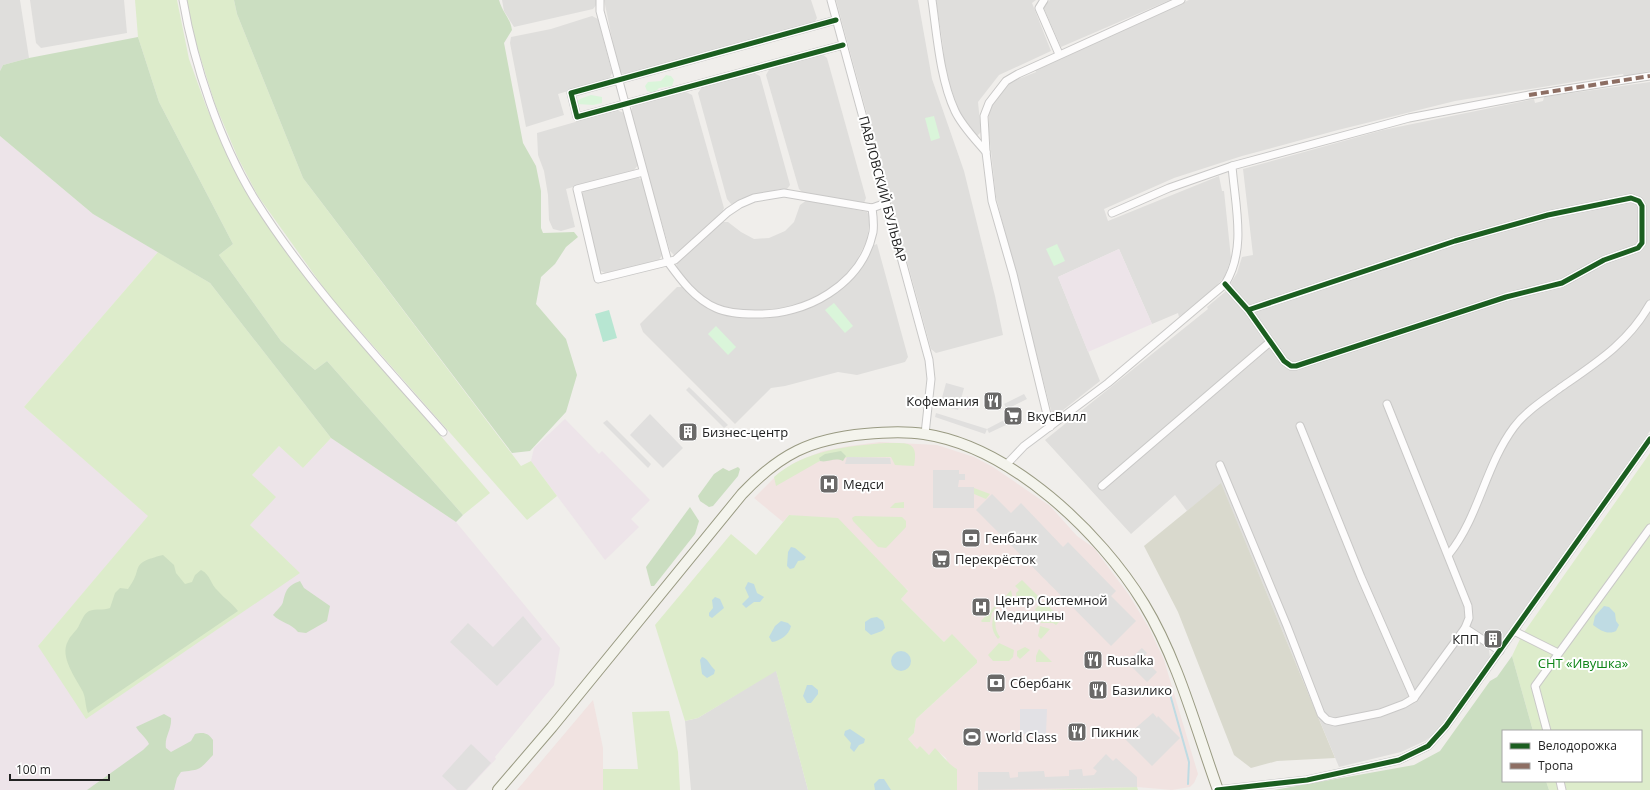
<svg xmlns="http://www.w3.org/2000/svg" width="1650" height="790" viewBox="0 0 1650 790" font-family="'Open Sans',sans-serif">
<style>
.residential{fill:#dfdedc}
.commercial{fill:#f1e3e1}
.industrial{fill:#ede4e9}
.construction{fill:#d9d9cd}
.grass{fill:#ddeccb}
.forest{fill:#cbdec1}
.park{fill:#daf5da}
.pitch{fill:#b7e6d2}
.parking{fill:#e0dfde}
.plaza{fill:#e2e1e5}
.water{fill:#bfdbe3}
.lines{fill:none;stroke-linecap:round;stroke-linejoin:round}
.stream{stroke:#bfdbe3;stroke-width:2}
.street-casing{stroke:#c9c8c7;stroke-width:9}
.secondary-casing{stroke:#999a82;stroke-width:12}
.street{stroke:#fdfcfc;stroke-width:7}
.secondary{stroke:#f4f4ed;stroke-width:10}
.quiet{stroke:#8d6e63;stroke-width:4;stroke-dasharray:8 4;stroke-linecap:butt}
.cycleway-casing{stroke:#fff;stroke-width:8}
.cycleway{stroke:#1b5e20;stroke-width:5}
.labels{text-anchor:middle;stroke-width:4;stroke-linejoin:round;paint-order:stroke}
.street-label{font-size:13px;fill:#222;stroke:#fff}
.poi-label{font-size:13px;fill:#222;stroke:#fff;text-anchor:start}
.park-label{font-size:13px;fill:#0c8416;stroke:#fff}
</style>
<rect width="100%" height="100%" fill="#f0eeeb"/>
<g class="residential">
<polygon points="0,0 20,0 29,58 3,65 0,71"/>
<polygon points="30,0 124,0 127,33 41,48 36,43"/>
<polygon points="502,0 597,0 597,4 593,9 514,27 504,11"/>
<polygon points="604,0 811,0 817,18 813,25 626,75 619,72"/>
<polygon points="836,0 918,0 932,79 964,171 995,296 1003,335 936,353 931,349"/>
<polygon points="936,0 1036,0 1032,3 1051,51 999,75 978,102 981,132 977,136 963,121 946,84 943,46"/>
<polygon points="1050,0 1170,0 1061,47 1043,6"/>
<polygon points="1189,0 1650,0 1650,71 1624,76 1623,74 1455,101 1338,130 1242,156 1174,178 1104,209 1108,221 1219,176 1222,191 1224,191 1231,258 1225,276 1214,288 1179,317 1178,313 1152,324 1119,249 1058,277 1100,381 1053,418 996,197 989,133 989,113 993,102 1011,82 1036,72 1035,69"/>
<polygon points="592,16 598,19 612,73 609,79 558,94 564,115 526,127 510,43 511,37 551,29"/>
<polygon points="822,54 827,58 866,198 864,203 803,193 799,189 766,75 770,68"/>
<polygon points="754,73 760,76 790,185 787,189 780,189 740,199 737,203 731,204 727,199 698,93 702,87"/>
<polygon points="1650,82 1650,431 1499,644 1496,641 1494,643 1489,650 1490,657 1435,733 1425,741 1401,752 1339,767 1221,484 1187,511 1175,495 1131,534 1045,440 1208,309 1207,307 1232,286 1231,283 1237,273 1242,257 1253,255 1243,169 1383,130 1534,99 1535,103 1543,101 1544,97"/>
<polygon points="686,92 692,95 724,208 721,215 674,255 670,251 630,113 633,106"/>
<polygon points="617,110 624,113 638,165 634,170 566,189 575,227 561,231 553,229 549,220 548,195 544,171 538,155 537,133"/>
<polygon points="637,177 642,180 663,254 658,261 605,273 599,270 581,196 584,190"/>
<polygon points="807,200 867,212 870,217 867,240 855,264 838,283 813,299 789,307 762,311 740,310 717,305 701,296 676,268 677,262 722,222 728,222 741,232 754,239 769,238 785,231 794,222 800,205"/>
<polygon points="877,244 908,357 905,362 857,375 838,372 785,386 771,388 735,424 643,332 640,324 677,287 682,287 693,297 719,312 740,317 758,318 776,317 802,311 819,304 839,290 854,274 872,246"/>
<polygon points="776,670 808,790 691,790 685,721 698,718"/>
</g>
<g class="commercial">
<polygon points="880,442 937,445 974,457 993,467 1050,506 1077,536 1094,548 1129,595 1149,628 1164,660 1198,774 1194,783 1190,787 1172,790 1137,787 1041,790 957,790 957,769 948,764 946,758 935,749 929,755 920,747 917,749 908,739 914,733 916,719 977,663 977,660 952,635 944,642 901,599 908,590 798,516 789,515 783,522 754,498 779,473 796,462 823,451 849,446"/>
<polygon points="593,700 603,748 603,790 517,790"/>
</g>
<g class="industrial">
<polygon points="0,136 93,214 158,252 24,407 149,516 38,646 299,573 250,525 252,475 279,446 303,468 331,438 456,522 560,648 554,685 495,757 496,759 467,790 0,790"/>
<polygon points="1119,249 1152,324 1088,352 1058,277"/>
<polygon points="968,396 972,408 967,410 964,398"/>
<polygon points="565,419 599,454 602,451 650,500 631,519 639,527 605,560 531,461 534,448"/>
</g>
<polygon class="construction" points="1221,483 1335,758 1277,761 1251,768 1234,755 1178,612 1144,546"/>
<g class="grass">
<polygon points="135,0 177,0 189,59 206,106 232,164 251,200 289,256 326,303 490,493 463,515 327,361 315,370 281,341 219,255 233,244 159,102 138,37"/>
<polygon points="186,0 234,0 237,14 303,178 521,466 531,461 557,496 527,520 331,298 258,196 238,158 215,104 189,21"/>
<polygon points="158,252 210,283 331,438 303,468 279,446 252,475 276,497 250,525 300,573 86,719 38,646 148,516 24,407"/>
<path d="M886 443C907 443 919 440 914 466L895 465 891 457 825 458 776 486 774 477C805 450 847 446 886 443Z"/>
<polygon points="1650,453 1650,790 1549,790 1546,781 1641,781 1641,731 1533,731 1512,656 1522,635"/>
<polygon points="974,488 990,494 986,499 974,494"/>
<polygon points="904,502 904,508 890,508 895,503"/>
<path d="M789 515 838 518 908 591 901 599 944 642 952 634 977 660V663L916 719 914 733 908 739 917 749 920 746 929 755 935 748C943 756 948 764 957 769V790H808L776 671 698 718 685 721 655 625 731 534 756 555Z"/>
<polygon points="855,516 902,517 906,521 906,527 886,548 878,547 853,521 852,518"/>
<polygon points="1022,580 1039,597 1031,605 1017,599 1016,593 1019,590 1015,586"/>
<polygon points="1011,590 1013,599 1007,600 999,604"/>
<polygon points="1043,601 1062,619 1056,625 1053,623 1041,623 1035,609"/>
<polygon points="995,606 996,608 992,613 990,622 982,622 981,621"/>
<path d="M997 609 999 611C994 620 994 629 1000 637L998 639C990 630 991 619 997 609Z"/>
<polygon points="1040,626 1050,629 1041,639 1038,636"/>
<polygon points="999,643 1014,650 1013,657 1009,661 993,661 988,655"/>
<polygon points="1025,647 1030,650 1020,659 1017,656 1017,651"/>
<polygon points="1039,649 1052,662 1036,662 1036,656"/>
<polygon points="669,711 678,752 680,790 603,790 603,769 638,769 632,712"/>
<polygon points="1137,787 1138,790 1041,790"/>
</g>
<g class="forest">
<path d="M234 0H499C503 14 510 17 512 30L504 43 523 143 536 166 541 191V228L543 233 574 232 578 237 566 247 555 264 541 277 536 304 566 339 577 375 566 412 530 451 512 453 303 178 237 14Z"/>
<polygon points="138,37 159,102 233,244 219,255 281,341 315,370 327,361 463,515 456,522 331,438 210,283 93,214 0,136 0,71 3,65 29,58"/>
<path d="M841 451 846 456 843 461C834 457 828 463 820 461L819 458 825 454Z"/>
<polygon points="738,467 740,469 738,476 713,506 709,507 700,501 698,496 714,474 723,468 729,471"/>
<polygon points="690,507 699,521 695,534 654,586 651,586 646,567"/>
<path d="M163 555 174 565 176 573 185 584 192 582 195 575 201 570C211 575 210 584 218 591 225 599 232 603 238 611L88 713C85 706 86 699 83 692 76 678 59 657 68 641 70 636 74 633 77 629 81 623 83 614 89 611 96 608 103 611 110 608L115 593 120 588 128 589C145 567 127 564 163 555Z"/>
<path d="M300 581 304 588 330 606 327 621 306 633 298 632C291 623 281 623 273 615 276 611 282 606 283 602 286 590 287 586 300 581Z"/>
<polygon points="1512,656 1533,731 1503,731 1503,781 1546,781 1549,790 1274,790 1414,765 1440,751 1490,681 1497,677"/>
<path d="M164 714 171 718C172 730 164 737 166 748L171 752 191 741 195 734C204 732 208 733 213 740V755C198 771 202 769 181 772L177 778 174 790H87L143 750 149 744C146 737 140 734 136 727Z"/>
</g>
<g class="park">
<polygon points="666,75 671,76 674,80 672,86 659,88 654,93 647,91 645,86 648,82 661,81"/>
<polygon points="591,95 602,97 602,103 593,105 577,104 576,103 580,99"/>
<polygon points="934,116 940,138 931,141 925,118"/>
<polygon points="1057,244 1065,261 1054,266 1046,249"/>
<polygon points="834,303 853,326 845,333 825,310"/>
<polygon points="716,326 736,347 728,355 708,334"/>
</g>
<polygon class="pitch" points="609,310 617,338 603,342 595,314"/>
<g class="parking">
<polygon points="946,383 964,388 958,410 940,405"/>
<polygon points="689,387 728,425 724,428 686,390"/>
<polygon points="1024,394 1027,399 1007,409 1004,404"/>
<polygon points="936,413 987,429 1006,419 1008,424 989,433 987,429 985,434 935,417"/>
<polygon points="650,414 683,448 663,468 630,435"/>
<polygon points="607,420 651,464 648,468 603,423"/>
<polygon points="847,457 890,458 891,464 845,464"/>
<polygon points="933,470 959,470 959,474 965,474 965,480 959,480 958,487 974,487 974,508 933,508"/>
<polygon points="992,494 1011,513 1021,503 1063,547 1068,542 1116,591 1111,596 1136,621 1111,646 976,510"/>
<polygon points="523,616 542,639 497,686 450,642 468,623 493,647"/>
<polygon points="1142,648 1147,653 1143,658 1157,672 1147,682 1127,662"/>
<polygon points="1153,713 1157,718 1158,716 1180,738 1152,766 1124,738"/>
<polygon points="471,744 491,763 466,790 457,790 442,776"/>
<polygon points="1106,754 1113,761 1116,758 1137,777 1137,787 978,790 978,772 1009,772 1010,778 1018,777 1018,772 1044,771 1045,777 1069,776 1069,770 1082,769 1083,776 1094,775 1097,771 1093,768"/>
</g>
<polygon class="plaza" points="1020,709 1047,709 1046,734 1020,734"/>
<g class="water">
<polygon points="791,547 795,548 806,557 804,560 798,561 794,568 790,569 787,566 788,552"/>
<polygon points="748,582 754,584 757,593 764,597 760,602 754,602 746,608 742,604 749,597 745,588"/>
<polygon points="715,597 720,599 724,608 712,618 709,616 709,613 713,608 712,600"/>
<path d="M1604 606 1609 607 1615 613 1616 621 1619 625 1616 631C1608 635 1601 631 1593 625L1595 616Z"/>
<polygon points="877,617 883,621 885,628 882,631 871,635 865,630 865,622 871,618"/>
<path d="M781 621 788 623 791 626C789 635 780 641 772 642L769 637 775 626Z"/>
<circle cx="901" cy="661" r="10"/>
<path d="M702 657C708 658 710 666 715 670L714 674 707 678 702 674 700 660Z"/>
<polygon points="807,685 812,685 818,690 818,694 811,703 807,703 803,696"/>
<polygon points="850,729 865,739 864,743 859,745 854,752 850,748 851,743 844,735 845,731"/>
<polygon points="879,779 884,779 891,790 875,790 874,784"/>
</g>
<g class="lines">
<polyline class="stream" points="1168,687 1189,762 1188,784"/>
<g class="street-casing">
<g id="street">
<path d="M183 0C194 65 220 142 254 198 307 283 377 357 443 432"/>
<path d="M600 0V11L668 262C681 280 695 299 716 308 727 313 743 314 755 314 805 316 862 285 873 232 874 224 873 215 872 208"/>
<polyline points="831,0 929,360 931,379 925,434"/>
<path d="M932 0C937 35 940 79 955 111 962 126 975 139 986 152"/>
<polyline points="1044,0 1039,8 1059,54"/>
<polyline points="836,20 571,93 577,117 843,45"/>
<polyline points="643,172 577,189 598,279 675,260 728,212 740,204 754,198 784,193 872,208 886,203"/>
<polyline points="1112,213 1169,188 1232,166"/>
<polyline points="1225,284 1248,310 1284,361 1291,366 1296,366 1506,297 1562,283 1604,260 1638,248 1642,243 1642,206 1639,201 1631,198 1548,215 1455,241 1248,310"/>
<polyline points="1387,404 1468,606 1469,618 1465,628 1500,651"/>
<polyline points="1300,426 1361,577 1414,698"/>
<polyline points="1050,427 1013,274 992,201 986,152 984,116 989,103 1006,81 1018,74 1181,0"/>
<polyline points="1220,465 1287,626 1321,714 1327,720 1335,722 1380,713 1404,704 1414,698 1465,628"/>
<path d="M1005 466 1024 446 1108 383 1225 284C1247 249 1235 205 1232 166L1409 118 1529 95 1650 76"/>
<polyline points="1102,486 1270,342"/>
<path d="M1449 554C1479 517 1485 466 1514 427 1526 411 1544 400 1560 388 1596 363 1628 343 1650 304"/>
<polyline points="1514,631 1558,653"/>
<polyline points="1547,731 1535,686 1650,528"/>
<polyline points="1560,781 1562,790"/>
<polyline points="1217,790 1307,780 1399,760 1428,746 1446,726 1650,439"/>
</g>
</g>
<g class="secondary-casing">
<path id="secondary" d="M498 790 552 727 742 494C780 454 810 439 865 434 885 432 905 431 924 434 1011 447 1100 532 1144 604 1178 660 1196 729 1218 790"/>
</g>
<use href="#street" class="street"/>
<use href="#secondary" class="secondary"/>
<polyline class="quiet" points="1529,95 1650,76"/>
<g class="cycleway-casing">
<g id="cycleway">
<polyline points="836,20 571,93 577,117 843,45"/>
<polyline points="1225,284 1248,310 1284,361 1291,366 1296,366 1506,297 1562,283 1604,260 1638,248 1642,243 1642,206 1639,201 1631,198 1548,215 1455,241 1248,310"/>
<polyline points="1217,790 1307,780 1399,760 1428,746 1446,726 1650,439"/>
</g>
</g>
<use href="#cycleway" class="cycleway"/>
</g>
<defs>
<g id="restaurant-square" transform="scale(1)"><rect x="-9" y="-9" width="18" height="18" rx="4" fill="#6a6968" stroke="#fff"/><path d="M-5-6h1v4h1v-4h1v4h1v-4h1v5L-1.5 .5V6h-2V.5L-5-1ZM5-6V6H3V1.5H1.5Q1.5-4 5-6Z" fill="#fff"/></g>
<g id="supermarket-square" transform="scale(1)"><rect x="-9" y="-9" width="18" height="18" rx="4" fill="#6a6968" stroke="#fff"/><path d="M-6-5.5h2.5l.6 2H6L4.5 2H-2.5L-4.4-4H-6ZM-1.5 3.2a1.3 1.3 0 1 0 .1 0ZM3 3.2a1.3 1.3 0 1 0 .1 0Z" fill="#fff"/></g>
<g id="building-square" transform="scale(1)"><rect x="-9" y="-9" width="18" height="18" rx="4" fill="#6a6968" stroke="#fff"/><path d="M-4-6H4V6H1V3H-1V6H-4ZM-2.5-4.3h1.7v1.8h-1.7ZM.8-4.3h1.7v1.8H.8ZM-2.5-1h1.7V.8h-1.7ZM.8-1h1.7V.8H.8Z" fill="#fff"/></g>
<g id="hospital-square" transform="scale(1)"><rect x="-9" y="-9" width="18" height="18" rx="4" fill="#6a6968" stroke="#fff"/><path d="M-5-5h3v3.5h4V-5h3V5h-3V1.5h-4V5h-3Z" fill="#fff"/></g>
<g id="bank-square" transform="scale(1)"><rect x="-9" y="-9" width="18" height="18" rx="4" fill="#6a6968" stroke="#fff"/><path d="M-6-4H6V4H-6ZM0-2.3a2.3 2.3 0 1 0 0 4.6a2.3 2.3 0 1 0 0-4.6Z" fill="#fff"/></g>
<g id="stadium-square" transform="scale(1)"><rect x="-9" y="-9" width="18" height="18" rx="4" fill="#6a6968" stroke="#fff"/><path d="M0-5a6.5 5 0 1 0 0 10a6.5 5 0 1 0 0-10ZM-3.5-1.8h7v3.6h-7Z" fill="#fff"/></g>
</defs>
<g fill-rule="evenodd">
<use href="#restaurant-square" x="993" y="401"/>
<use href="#supermarket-square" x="1013" y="416"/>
<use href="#building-square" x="688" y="432"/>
<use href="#hospital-square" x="829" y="484"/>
<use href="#bank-square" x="971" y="538"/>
<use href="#supermarket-square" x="941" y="559"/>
<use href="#hospital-square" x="981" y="607"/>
<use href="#building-square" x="1493" y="639"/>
<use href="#restaurant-square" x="1093" y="660"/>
<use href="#bank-square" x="996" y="683"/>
<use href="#restaurant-square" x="1098" y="690"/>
<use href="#restaurant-square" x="1077" y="732"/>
<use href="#stadium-square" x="972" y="737"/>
</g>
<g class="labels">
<g class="street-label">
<text transform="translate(883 189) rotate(75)" y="5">ПАВЛОВСКИЙ БУЛЬВАР</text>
</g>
<g class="poi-label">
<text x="979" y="406" text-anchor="end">Кофемания</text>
<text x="1027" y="421">ВкусВилл</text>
<text x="702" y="437">Бизнес-центр</text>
<text x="843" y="489">Медси</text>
<text x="985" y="543">Генбанк</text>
<text x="955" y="564">Перекрёсток</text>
<text x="995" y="605">Центр Системной<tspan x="995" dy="15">Медицины</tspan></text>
<text x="1479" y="644" text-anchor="end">КПП</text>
<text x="1107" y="665">Rusalka</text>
<text x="1010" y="688">Сбербанк</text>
<text x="1112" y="695">Базилико</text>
<text x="1091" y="737">Пикник</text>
<text x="986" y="742">World Class</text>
</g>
<g class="park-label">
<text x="1583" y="668">СНТ «Ивушка»</text>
</g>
</g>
<rect x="1502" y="730" width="140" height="52" fill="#ffffff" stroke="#a7a7a7"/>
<rect x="1510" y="743" width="20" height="6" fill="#1b5e20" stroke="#a7a7a7"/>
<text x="1538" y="750" font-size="12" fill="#222222">Велодорожка</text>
<rect x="1510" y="763" width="20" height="6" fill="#8d6e63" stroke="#a7a7a7"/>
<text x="1538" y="770" font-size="12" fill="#222222">Тропа</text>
<path d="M10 774v6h99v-6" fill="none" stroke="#222222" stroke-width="2"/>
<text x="16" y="774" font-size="12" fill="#222222" stroke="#ffffff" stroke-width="3" paint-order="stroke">100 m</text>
</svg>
